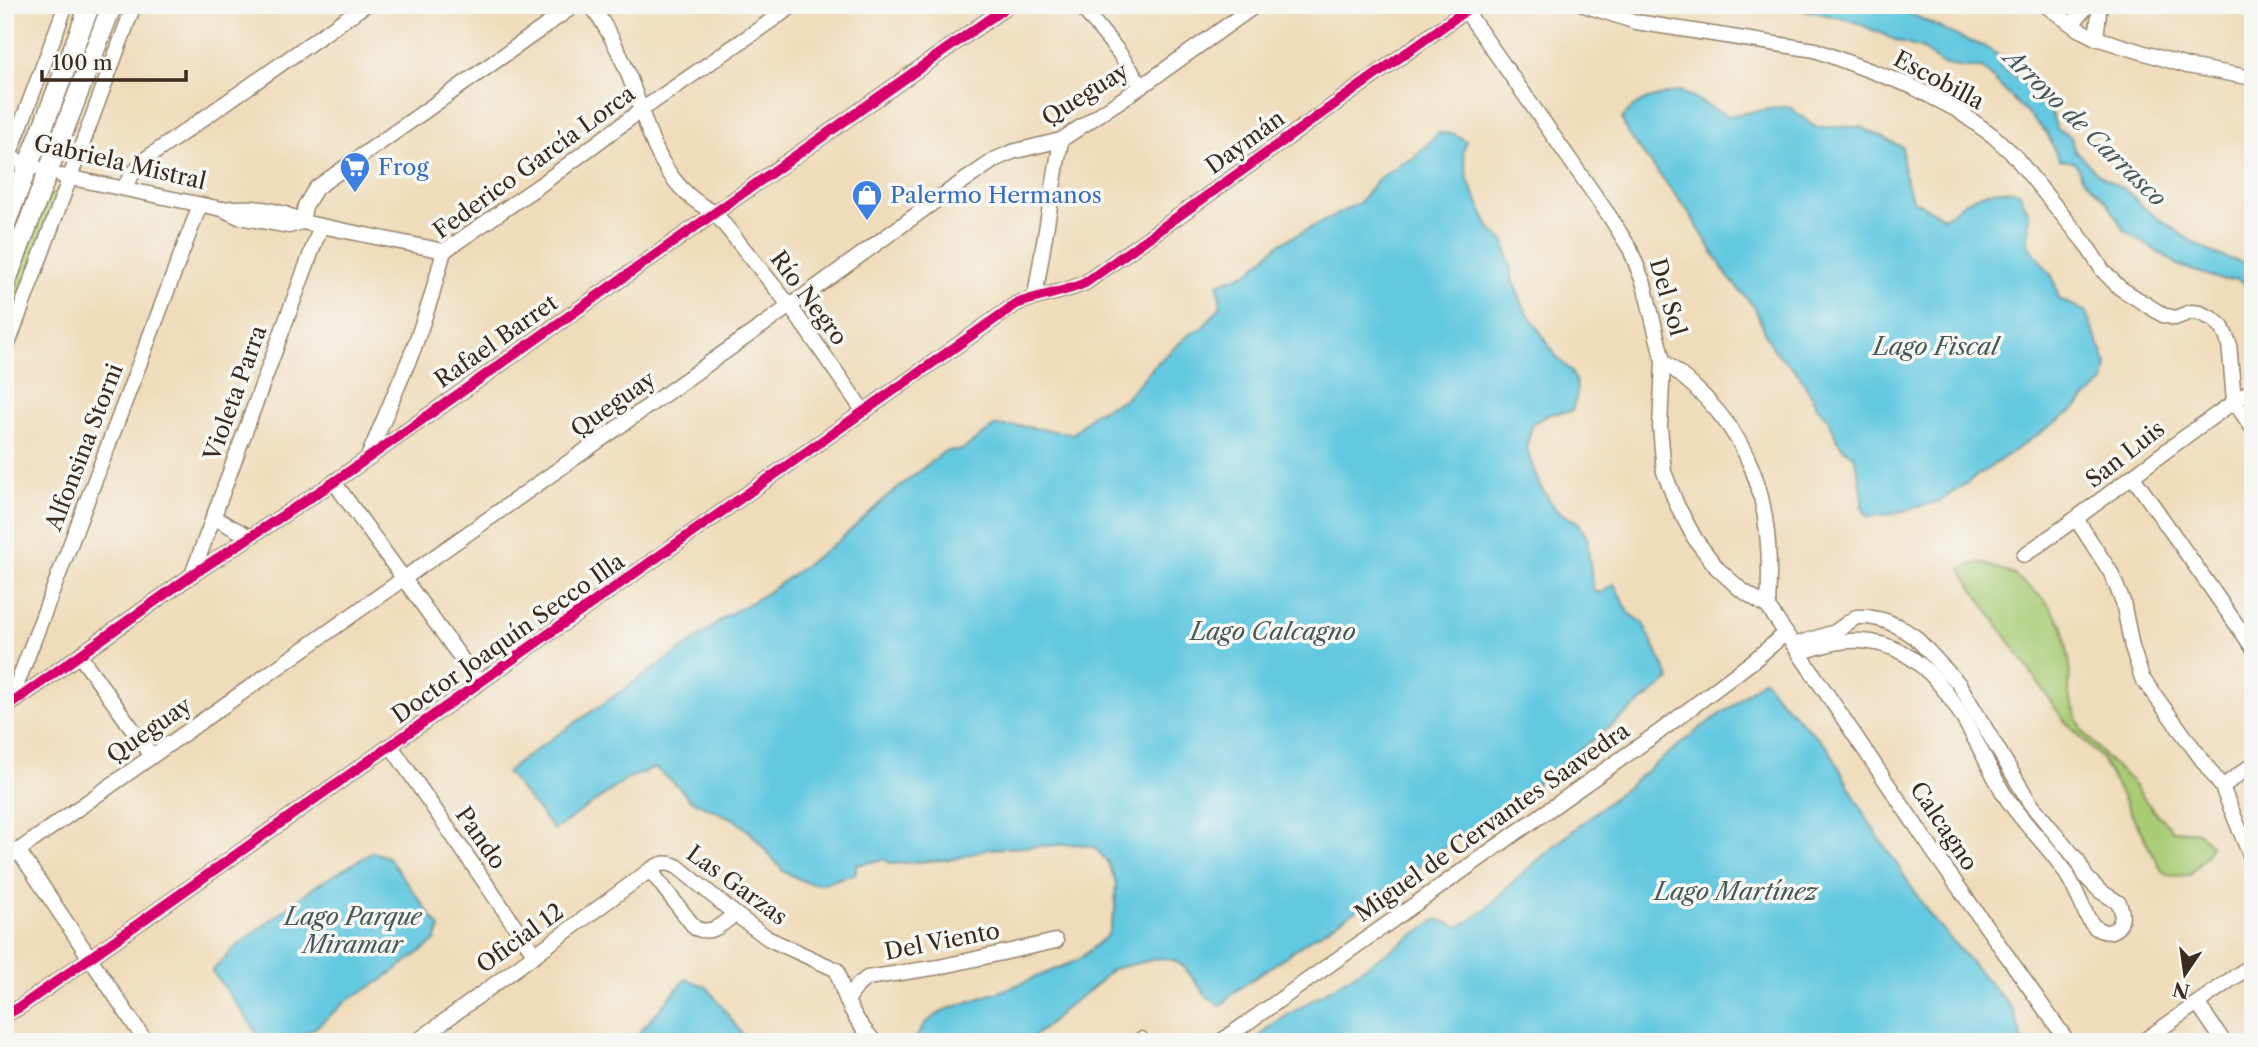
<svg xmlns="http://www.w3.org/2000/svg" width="2258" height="1047" viewBox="0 0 2258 1047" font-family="'Libre Caslon Text',serif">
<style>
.green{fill:#a9cc75;stroke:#727b4a;stroke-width:2}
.water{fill:#62c8e0;stroke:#4e797f;stroke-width:2}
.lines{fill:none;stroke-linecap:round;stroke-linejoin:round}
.minor-casing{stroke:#95836c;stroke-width:17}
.highway-casing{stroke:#95836c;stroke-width:22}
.minor{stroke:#fff;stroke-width:14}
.highway{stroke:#fff;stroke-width:19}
.cycleway-casing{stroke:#f6f6f2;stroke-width:15}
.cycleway{stroke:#d6006c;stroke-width:10}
.labels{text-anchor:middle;stroke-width:7;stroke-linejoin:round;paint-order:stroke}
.street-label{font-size:23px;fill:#3b2a1e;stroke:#f6f6f2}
.shop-label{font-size:23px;fill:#366cbe;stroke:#f6f6f2;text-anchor:start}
.water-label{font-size:24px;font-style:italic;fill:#475958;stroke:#f6f6f2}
</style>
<rect width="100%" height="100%" fill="#f6f6f2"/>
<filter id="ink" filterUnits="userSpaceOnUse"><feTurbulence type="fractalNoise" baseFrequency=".0143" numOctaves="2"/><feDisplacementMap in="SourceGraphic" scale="14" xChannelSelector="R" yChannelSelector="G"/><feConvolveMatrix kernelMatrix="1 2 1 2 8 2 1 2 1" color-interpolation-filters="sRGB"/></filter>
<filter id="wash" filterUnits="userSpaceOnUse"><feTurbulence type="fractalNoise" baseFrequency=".00686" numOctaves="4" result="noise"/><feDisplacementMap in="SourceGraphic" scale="28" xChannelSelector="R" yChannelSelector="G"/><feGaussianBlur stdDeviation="1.57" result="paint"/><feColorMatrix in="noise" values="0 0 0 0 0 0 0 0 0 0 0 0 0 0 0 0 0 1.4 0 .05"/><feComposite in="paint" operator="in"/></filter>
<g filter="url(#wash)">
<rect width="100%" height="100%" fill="#efdcba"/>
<g class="green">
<polygon points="59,193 5,335 5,309 48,195"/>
<polygon points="1980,562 2014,575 2045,600 2063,626 2070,665 2069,695 2082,730 2110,762 2130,780 2153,810 2173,830 2198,832 2211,845 2206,856 2190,875 2171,876 2162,871 2102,759 2063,719 1967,580 1961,569"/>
</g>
<g class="water">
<path d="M1782 5H1893L1961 38 1981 45 2000 56 2001 68 2034 89 2046 93 2044 101 2050 109 2057 129 2071 137 2074 150C2086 158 2085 162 2094 170 2108 183 2128 187 2139 204 2174 228 2208 261 2253 263V289L2237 279 2222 280 2180 266 2124 230 2107 202 2082 177 2075 162 2059 160 2047 133 1982 68H1963L1942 64 1923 49 1900 42 1853 21Z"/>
<path d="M1680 91 1727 116 1788 106 1815 127H1861L1902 147 1904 173 1912 199 1944 218C1968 199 1987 185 2019 192L2029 214 2028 244 2053 278 2059 299 2085 311 2107 364 2104 382 2071 412 1940 501 1892 514 1868 517 1862 506V489L1854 456 1844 449 1837 440 1829 420 1817 407 1799 374 1775 351 1765 333 1755 308 1728 277 1688 211 1627 133 1622 119C1636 98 1657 97 1680 91Z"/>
<polygon points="1439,133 1454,134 1466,141 1463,152 1468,180 1490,229 1505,242 1513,281 1524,308 1557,357 1571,371 1576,382 1577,395 1572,411 1550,414 1533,423 1526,447 1539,485 1558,512 1579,523 1587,538 1593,590 1600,593 1614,584 1629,613 1643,623 1670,680 1483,825 1459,836 1387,891 1309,940 1233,993 1221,1006 1208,998 1184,967 1173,960 1160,958 1112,969 1094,987 1064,1009 1054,1020 1027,1042 914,1042 925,1023 945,1010 1010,988 1078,960 1108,935 1115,911 1116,882 1107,861 1094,847 1075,844 988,849 955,859 890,864 885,859 856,865 856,873 822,884 808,883 784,872 751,833 734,819 690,800 679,787 655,768 629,778 554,830 506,772 537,749 696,640 725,617 767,593 841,539 884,499 945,451 962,450 995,426 1021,426 1073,434 1094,413 1125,399 1155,365 1191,333 1202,328 1221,306 1218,284 1249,272 1279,244 1359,203 1378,179 1403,162 1411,160"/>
<polygon points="1764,679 1778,698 1829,749 1865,816 1931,917 2013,1010 2023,1042 1253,1042 1275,1023 1340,983 1438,919 1459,927 1486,910 1513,882 1560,841 1699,729 1732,706"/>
<polygon points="373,852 388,857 440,928 435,941 381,981 349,999 314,1029 286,1042 261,1042 252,1025 212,971 233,949 314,887"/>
<polygon points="686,979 707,987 748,1042 631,1042"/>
</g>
</g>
<g filter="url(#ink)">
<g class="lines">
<g class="minor-casing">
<g id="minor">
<path d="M591 5C605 25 618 48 627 71 649 126 656 184 715 213L790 306 864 412"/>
<polyline points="1080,5 1117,50 1142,86"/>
<polyline points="1584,5 1636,22 1815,50 1911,86 1957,110 1992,135 2013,154 2085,243 2103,271 2120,288 2163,315 2175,318 2191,312 2200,313 2213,319 2222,327 2229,343 2234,401 2253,429"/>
<polyline points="2045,5 2078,29 2096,38 2187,66 2253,78"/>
<polyline points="1466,11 1610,217 1630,249 1644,284 1663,361 1660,427 1664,472 1677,505 1695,539 1717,568 1740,589 1768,607 1935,854 2068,1042"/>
<polyline points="2072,24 2088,5"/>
<polyline points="2096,38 2100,5"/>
<polyline points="8,157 36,167"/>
<polyline points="6,164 66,5"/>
<polyline points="62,176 222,209 239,217 289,226 302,222"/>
<polyline points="123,188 134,172 147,158 365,5"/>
<path d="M223 209C247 206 281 208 302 222L444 251"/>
<polyline points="302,222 305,206 316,188 575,5"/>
<polyline points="1035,296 1061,140"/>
<polyline points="5,352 134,5"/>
<path d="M1663 361C1754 428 1774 498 1768 607"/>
<polyline points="368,457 414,348 431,298 444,251 543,183 640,111 794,5"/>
<polyline points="2133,477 2253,648"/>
<polyline points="334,482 479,683"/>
<polyline points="213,517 250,537"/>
<polyline points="2077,520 2111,573 2123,602 2132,647 2142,678 2222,787 2253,862"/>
<path d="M2024 555C2103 502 2174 441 2253 389"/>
<polyline points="192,575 321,226"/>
<path d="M1794 645 1835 632 1856 617H1868L1883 620 1898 626 1915 637 1959 684 2030 803 2078 861 2086 877 2100 891 2119 903C2131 931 2101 943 2088 918 2080 902 2074 885 2064 870 2046 843 2021 822 2004 794 1970 736 1941 646 1862 641 1840 639 1819 647 1799 653"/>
<polyline points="80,656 152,756"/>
<polyline points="9,705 200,205"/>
<polyline points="5,708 192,575 334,482 1009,5"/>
<polyline points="391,746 535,955"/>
<polyline points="2222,787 2253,764"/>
<polyline points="18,850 146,1042"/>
<polyline points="5,860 790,306 952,189 996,159 1012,152 1061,140 1142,86 1256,5"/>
<path d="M650 870 695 928C712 936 722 924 735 914"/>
<polyline points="847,1000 858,985 867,978 939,967 1056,941"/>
<polyline points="2197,1003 2224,1042"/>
<path d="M5 1015 20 1007 1016 304C1039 295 1063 293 1085 283L1473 5"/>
<path d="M416 1042 650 870C660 863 667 861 678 867L735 914 769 939 837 970C844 999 854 1020 875 1042"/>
<polyline points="1139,1042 1141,1039"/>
<polyline points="1220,1042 1659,732 1753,661 1786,633"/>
<polyline points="2142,1042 2253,964"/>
</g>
</g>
<g class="highway-casing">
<g id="highway">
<polyline points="5,225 90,5"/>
<polyline points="5,284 112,5"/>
</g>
</g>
<use href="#minor" class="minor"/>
<use href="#highway" class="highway"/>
<g class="cycleway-casing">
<g id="cycleway">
<polyline points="5,708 192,575 334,482 1009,5"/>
<path d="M5 1015 20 1007 1016 304C1039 295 1063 293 1085 283L1473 5"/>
</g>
</g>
<use href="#cycleway" class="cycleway"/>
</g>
</g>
<defs>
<g id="supermarket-pin" transform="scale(1.575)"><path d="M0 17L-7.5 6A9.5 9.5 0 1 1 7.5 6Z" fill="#3f7fe0" stroke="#f6f6f2"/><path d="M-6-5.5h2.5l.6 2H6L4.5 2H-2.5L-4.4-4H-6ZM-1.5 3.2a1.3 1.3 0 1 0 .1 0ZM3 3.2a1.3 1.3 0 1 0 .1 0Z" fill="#fff"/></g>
<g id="shop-pin" transform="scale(1.575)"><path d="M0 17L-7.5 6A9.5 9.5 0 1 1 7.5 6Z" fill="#3f7fe0" stroke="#f6f6f2"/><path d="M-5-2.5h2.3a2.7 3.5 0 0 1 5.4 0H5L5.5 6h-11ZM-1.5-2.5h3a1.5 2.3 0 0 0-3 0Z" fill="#fff"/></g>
</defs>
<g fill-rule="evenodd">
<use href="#supermarket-pin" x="355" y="167"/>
<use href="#shop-pin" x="867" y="195"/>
</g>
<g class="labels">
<g class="street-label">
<text transform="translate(1939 80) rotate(28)" y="8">Escobilla</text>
<text transform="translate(1085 94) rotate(-32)" y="8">Queguay</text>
<text transform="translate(1245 142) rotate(-36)" y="8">Daymán</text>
<text transform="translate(120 162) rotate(13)" y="8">Gabriela Mistral</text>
<text transform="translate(534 162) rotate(-36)" y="8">Federico García Lorca</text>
<text transform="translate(1668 297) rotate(74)" y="8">Del Sol</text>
<text transform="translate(809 298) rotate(53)" y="8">Río Negro</text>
<text transform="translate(496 341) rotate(-35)" y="8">Rafael Barret</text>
<text transform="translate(235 393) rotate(-70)" y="8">Violeta Parra</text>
<text transform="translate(613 404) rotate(-35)" y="8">Queguay</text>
<text transform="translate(84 447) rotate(-69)" y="8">Alfonsina Storni</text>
<text transform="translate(2125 454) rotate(-38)" y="8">San Luis</text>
<text transform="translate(508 638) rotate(-35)" y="8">Doctor Joaquín Secco Illa</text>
<text transform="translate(149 730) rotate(-35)" y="8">Queguay</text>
<text transform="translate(1492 822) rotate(-35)" y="8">Miguel de Cervantes Saavedra</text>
<text transform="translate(1944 826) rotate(56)" y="8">Calcagno</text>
<text transform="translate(481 838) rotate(55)" y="8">Pando</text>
<text transform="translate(737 885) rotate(36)" y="8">Las Garzas</text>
<text transform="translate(520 938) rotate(-36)" y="8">Oficial 12</text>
<text transform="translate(942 941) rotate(-11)" y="8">Del Viento</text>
</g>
<g class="shop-label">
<text x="378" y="175">Frog</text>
<text x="890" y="203">Palermo Hermanos</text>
</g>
<g class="water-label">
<text transform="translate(2085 128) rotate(44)" y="8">Arroyo de Carrasco</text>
<text x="1936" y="355">Lago Fiscal</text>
<text x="1273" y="640">Lago Calcagno</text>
<text x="1736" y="900">Lago Martínez</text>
<text x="353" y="925">Lago Parque<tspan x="353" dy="28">Miramar</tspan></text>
</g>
</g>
<rect width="2258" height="1047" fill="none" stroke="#f6f6f2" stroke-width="28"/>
<g transform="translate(2185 974) rotate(193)" stroke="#f6f6f2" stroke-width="5" paint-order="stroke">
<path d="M0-5L12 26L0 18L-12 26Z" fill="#3b2a1e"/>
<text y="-10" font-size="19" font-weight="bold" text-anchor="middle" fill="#3b2a1e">N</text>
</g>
<path d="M42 70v10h144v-10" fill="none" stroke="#3b2a1e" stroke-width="3.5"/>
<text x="52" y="70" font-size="21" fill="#3b2a1e" stroke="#f6f6f2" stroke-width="5" paint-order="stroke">100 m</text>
</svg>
